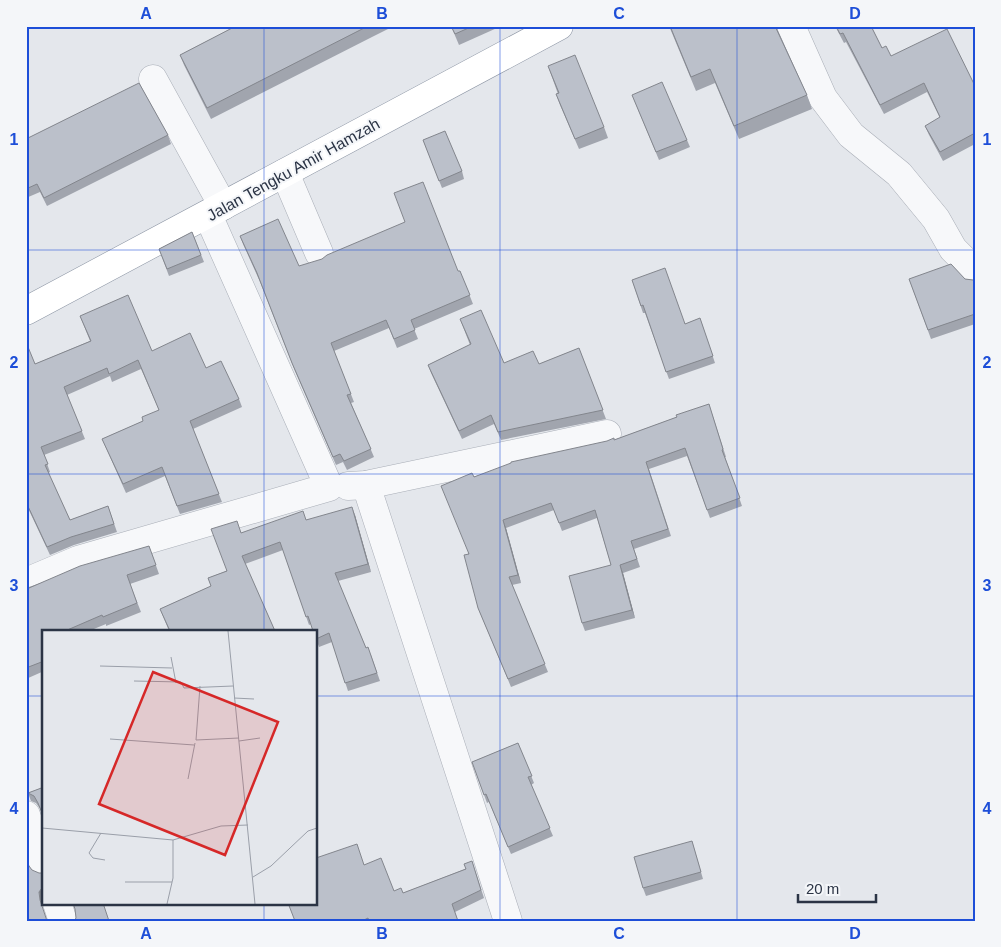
<svg xmlns="http://www.w3.org/2000/svg" width="1001" height="947" viewBox="0 0 1001 947" font-family="Helvetica,sans-serif">
<style>
.lines{fill:none;stroke-linecap:round;stroke-linejoin:round}
.minor-casing{stroke:#a9aeb7;stroke-width:29}
.highway-casing{stroke:#8b94a3;stroke-width:29}
.minor{stroke:#f7f8fa;stroke-width:28}
.highway{stroke:#fff;stroke-width:28}
.wall{fill:#a1a5ae}
.shaded-wall{fill:#83868d}
.building{fill:#bbc0ca;stroke:#83868d}
.grid{fill:none;stroke:#1d4ed8;stroke-width:1;stroke-opacity:0.55}
.labels{text-anchor:middle;stroke-width:4;stroke-linejoin:round;paint-order:stroke}
.street-label{font-size:16px;fill:#2b3445;stroke:#f4f6f9}
.inset-road{fill:none;stroke:#9a9fa9;stroke-width:1}
.view{fill:#d62828;fill-opacity:0.15;stroke:#d62828;stroke-width:2.5}
.inset-edge{fill:none;stroke:#2b3445;stroke-width:2.5}
.neatline{fill:none;stroke:#1d4ed8;stroke-width:2}
.grid-label{font-size:16px;text-anchor:middle;font-weight:bold;fill:#1d4ed8}
</style>
<rect width="100%" height="100%" fill="#e4e7ec"/>
<g class="lines">
<g class="minor-casing">
<g id="minor">
<polyline points="791,26 823,98 851,135 899,174 936,219 953,249 968,264 975,274"/>
<polyline points="153,79 223,206"/>
<polyline points="285,173 319,253"/>
<polyline points="366,485 508,921"/>
<polyline points="348,486 366,485 607,434"/>
<polyline points="26,582 78,560 329,487 208,215"/>
<polyline points="26,815 44,865"/>
<polyline points="57,903 63,921"/>
</g>
</g>
<g class="highway-casing">
<polyline id="highway" points="26,311 559,26"/>
</g>
<use href="#minor" class="minor"/>
<use href="#highway" class="highway"/>
</g>
<g class="wall">
<polygon points="236,26 394,26 372,37 211,119 184,65 180,55"/>
<polygon points="451,26 496,26 497,28 459,45"/>
<polygon points="669,26 776,26 807,95 812,109 739,139 715,83 696,91"/>
<polygon points="835,26 871,26 882,48 891,56 975,86 975,144 943,161 929,135 925,126 940,118 927,92 884,114 846,42 844,43"/>
<polygon points="548,66 604,127 608,138 579,149 560,105 556,94 558,94"/>
<polygon points="632,95 687,140 690,147 659,160"/>
<polygon points="168,135 171,144 47,206 40,192 26,198 26,139"/>
<polygon points="423,140 462,171 464,179 442,188"/>
<polygon points="192,232 204,262 169,276 159,249"/>
<polygon points="240,236 299,266 458,271 460,271 473,304 414,329 418,339 397,348 389,328 334,351 354,402 351,403 374,457 347,470 343,462 336,465 295,371 260,282 243,244"/>
<polygon points="909,279 965,279 973,280 975,280 975,324 931,339"/>
<polygon points="632,280 685,324 700,318 715,363 669,379 645,313 643,313"/>
<polygon points="80,316 152,351 206,368 239,399 242,407 193,429 222,502 180,514 165,476 126,493 102,439 143,421 159,410 141,369 112,382 110,376 67,395 85,439 44,455 50,472 48,473 70,520 108,506 117,532 74,545 50,555 26,504 26,347 35,364 90,341"/>
<polygon points="460,319 504,363 539,364 579,348 606,419 501,440 494,424 462,439 431,373 428,365 470,345"/>
<polygon points="709,404 726,457 725,457 742,506 710,518 687,456 649,469 671,536 634,549 640,567 623,573 635,618 585,631 582,623 611,565 597,518 562,531 554,510 506,528 521,583 512,585 548,672 511,687 478,608 468,554 474,477 614,440 677,417"/>
<polygon points="355,515 371,572 338,581 366,648 371,655 380,681 348,691 332,642 319,647 311,624 309,625 283,550 245,564 275,631 169,631 160,609 211,586 208,578 226,571 241,533 306,520"/>
<polygon points="149,546 159,574 130,584 141,612 106,626 106,624 89,631 44,631 44,671 26,679 26,588"/>
<polygon points="518,743 534,783 531,785 553,836 511,854 489,802 487,803 472,762"/>
<polygon points="44,787 41,810 36,803 31,801 28,793"/>
<polygon points="692,841 703,879 646,896 643,888"/>
<polygon points="472,861 484,898 455,912 458,921 294,921 364,865 394,891 403,893 465,869"/>
</g>
<g class="shaded-wall">
<polygon points="352,507 355,515 371,572 368,564"/>
<polygon points="503,520 506,528 521,583 518,575"/>
<polygon points="620,565 623,573 635,618 632,610"/>
<polygon points="44,885 44,896 42,899 42,907 40,900 39,892"/>
</g>
<g class="building">
<polygon points="236,26 368,26 207,108 180,55"/>
<polygon points="451,26 473,26 455,34"/>
<polygon points="670,26 775,26 807,95 734,126 710,69 691,77"/>
<polygon points="836,26 871,26 882,48 886,46 891,56 947,29 975,86 975,133 940,152 925,126 940,117 924,83 880,105 843,33 840,34"/>
<polygon points="575,55 604,127 575,139 556,94 559,93 548,66"/>
<polygon points="662,82 687,140 656,152 632,95"/>
<polygon points="139,83 168,135 44,198 37,184 26,189 26,139"/>
<polygon points="445,131 462,171 439,181 423,140"/>
<polygon points="423,182 458,271 460,271 470,295 411,320 415,330 394,339 386,320 331,343 351,394 347,395 371,449 344,461 340,454 333,457 292,363 257,273 240,236 278,219 299,266 322,259 327,255 405,222 394,193"/>
<polygon points="192,232 201,255 167,269 159,249"/>
<polygon points="951,264 965,279 973,280 975,280 975,314 928,330 909,279"/>
<polygon points="665,268 685,324 700,318 713,356 666,372 643,305 641,306 632,280"/>
<polygon points="128,295 152,351 190,333 206,368 221,361 239,399 190,421 219,494 177,506 162,467 123,484 102,439 143,421 142,417 159,410 138,360 109,374 107,368 64,387 82,431 41,447 48,464 45,465 70,520 108,506 114,524 71,537 47,547 26,502 26,347 28,347 35,364 91,341 80,316"/>
<polygon points="481,310 504,363 533,351 539,364 579,348 603,410 498,432 491,415 459,431 428,365 471,344 460,319"/>
<polygon points="709,404 723,449 722,450 740,498 707,510 685,448 646,462 668,529 631,541 637,559 620,565 632,610 582,623 569,576 611,565 595,510 559,523 551,503 503,520 518,575 509,577 545,664 508,679 478,608 464,555 469,554 441,486 472,473 474,477 511,463 511,462 607,441 614,438 614,440 677,417 676,415"/>
<polygon points="352,507 368,564 335,573 366,648 368,647 377,673 345,683 329,633 316,639 316,631 313,631 308,616 306,617 280,542 242,556 275,631 170,631 160,609 211,586 208,578 227,571 211,529 237,521 241,533 303,511 306,520"/>
<polygon points="149,546 156,565 127,575 137,603 103,617 102,615 65,631 44,631 44,640 42,640 44,644 44,661 26,668 26,588 29,588 80,566"/>
<polygon points="518,743 532,776 528,777 550,828 508,847 486,794 484,795 472,762"/>
<polygon points="44,787 44,818 38,803 34,796 28,793"/>
<polygon points="692,841 701,872 643,888 634,857"/>
<polygon points="357,844 364,865 381,858 394,891 401,888 403,893 466,869 464,864 472,861 481,890 452,904 458,921 369,921 368,918 362,921 295,921 288,903 316,903 316,858"/>
<polygon points="26,862 32,870 39,873 44,873 44,885 39,892 40,900 47,921 26,921"/>
<polygon points="73,903 103,903 109,921 74,921 76,918 75,909"/>
</g>
<path class="grid" d="M264 26V631M500 26V921M737 26V921M26 250H975M26 474H975M26 696H44M316 696H975M264 903V921"/>
<g class="labels">
<g class="street-label">
<text transform="translate(293 169) rotate(-29)" y="6">Jalan Tengku Amir Hamzah</text>
</g>
</g>
<g transform="translate(42 630)">
<rect width="275" height="275" fill="#e4e7ec"/>
<path class="inset-road" d="M186 1 213 274M129 27 134 53M58 36 130 38M92 51 139 52 142 58 191 56M158 56 154 110 197 108M192 68 212 69M68 109 152 115M197 111 218 108M146 149 153 113M0 198 131 210 179 196 206 195M59 203 47 223 51 228 63 230M211 247 229 236 266 201 275 198M83 252H130M125 274 131 248V210"/>
<path class="view" d="M111 42 236 92 183 225 57 174Z"/>
<rect width="275" height="275" class="inset-edge"/>
</g>
<rect width="1001" height="947" fill="none" stroke="#f4f6f9" stroke-width="55"/>
<path d="M798 894v8h78v-8" fill="none" stroke="#2b3445" stroke-width="2.5"/>
<text x="806" y="894" font-size="15" fill="#2b3445" stroke="#f4f6f9" stroke-width="4" paint-order="stroke">20 m</text>
<rect x="28" y="28" width="946" height="892" class="neatline"/>
<g class="grid-label">
<text x="146" y="19">A</text>
<text x="382" y="19">B</text>
<text x="619" y="19">C</text>
<text x="855" y="19">D</text>
<text x="14" y="145">1</text>
<text x="987" y="145">1</text>
<text x="14" y="368">2</text>
<text x="987" y="368">2</text>
<text x="14" y="591">3</text>
<text x="987" y="591">3</text>
<text x="14" y="814">4</text>
<text x="987" y="814">4</text>
<text x="146" y="939">A</text>
<text x="382" y="939">B</text>
<text x="619" y="939">C</text>
<text x="855" y="939">D</text>
</g>
</svg>
